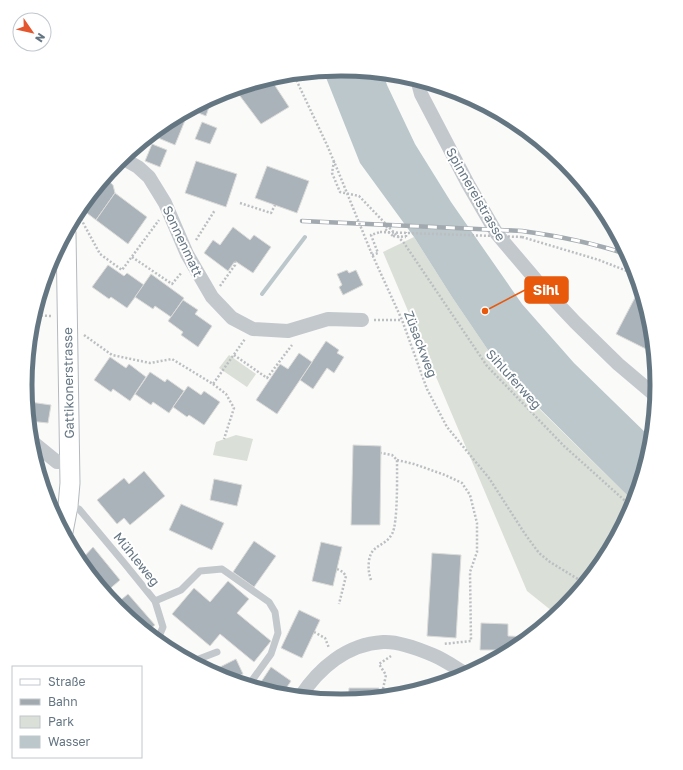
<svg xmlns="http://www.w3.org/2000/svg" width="683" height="770" viewBox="0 0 683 770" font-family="'Golos Text',sans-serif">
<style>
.green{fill:#dadfd7}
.water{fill:#bbc7cb}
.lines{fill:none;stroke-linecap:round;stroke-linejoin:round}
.stream{stroke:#bbc7cb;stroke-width:4}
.building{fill:#aab3b9;stroke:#dcdcda}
.secondary-casing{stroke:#b3babf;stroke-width:21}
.path{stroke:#bbbfc2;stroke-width:2.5;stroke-dasharray:2 2;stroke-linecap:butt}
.lane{stroke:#c3c8cc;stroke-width:7}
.street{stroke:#c3c8cc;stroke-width:14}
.secondary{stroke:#fff;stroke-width:19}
.rail-casing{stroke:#a2aab0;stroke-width:4.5}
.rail{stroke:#fff;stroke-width:3;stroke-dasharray:9;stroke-linecap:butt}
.path-bridge{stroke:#bbbfc2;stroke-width:2.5;stroke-dasharray:2 2;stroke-linecap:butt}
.labels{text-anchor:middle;stroke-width:4;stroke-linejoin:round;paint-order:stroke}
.street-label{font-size:13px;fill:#657683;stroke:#fff}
.rim{fill:none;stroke:#657683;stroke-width:5}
.leader{fill:none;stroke:#e8590c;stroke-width:1.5}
.callout-dot{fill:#e8590c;stroke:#fff;stroke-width:1.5}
.callout{fill:#e8590c;stroke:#e8590c;stroke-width:1.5}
.callout-label{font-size:14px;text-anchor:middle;font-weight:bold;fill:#fff}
</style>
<rect width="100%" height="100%" fill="#fafaf8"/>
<g class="green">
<polygon points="414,237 452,297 490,353 521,391 635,503 605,561 565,609 557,615 527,591 383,252"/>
<polygon points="229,355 256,374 247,387 219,368"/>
<polygon points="236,435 253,439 247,461 213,455 216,442"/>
</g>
<polygon class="water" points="342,69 383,73 387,85 415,144 451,202 522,304 574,363 653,440 652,447 635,503 521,390 490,353 452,297 414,237 360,163 323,70"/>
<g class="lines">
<polyline class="stream" points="262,294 305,237"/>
</g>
<g class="building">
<polygon points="270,78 289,107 261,124 234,88"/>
<polygon points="204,101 210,104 206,116 191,110 191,108"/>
<polygon points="185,111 188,113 175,145 151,135 166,122"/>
<polygon points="202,122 217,128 210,144 195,139"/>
<polygon points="152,144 167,150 160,167 145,161"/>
<polygon points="196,161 237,174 226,207 185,193"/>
<polygon points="267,166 309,181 297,213 255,198"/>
<polygon points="105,178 113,185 115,193 96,220 83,210"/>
<polygon points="115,193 147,217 128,244 96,220"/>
<polygon points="233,227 250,240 254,235 271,247 253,273 235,261 228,271 204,253 213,240 220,245"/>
<polygon points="108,265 124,276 127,273 144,285 127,308 111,297 109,299 92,287"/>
<polygon points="347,270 349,273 356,270 363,285 343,295 339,287 342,285 337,274"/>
<polygon points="151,274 184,298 171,317 155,306 153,309 135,297"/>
<polygon points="43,282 43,314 34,313"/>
<polygon points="641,286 652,323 655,351 654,353 616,334"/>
<polygon points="183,300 198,310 195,314 212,326 198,347 181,335 183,332 168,321"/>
<polygon points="326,341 339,350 337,353 344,357 334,373 327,368 313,389 300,380"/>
<polygon points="299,353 312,362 277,414 256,400 280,364 288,369"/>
<polygon points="110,357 126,368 129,364 146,377 130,401 113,389 111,392 94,380"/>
<polygon points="150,372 165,382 167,379 184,391 169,413 153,402 151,405 135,394"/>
<polygon points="188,386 201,395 204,391 220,402 204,425 189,415 187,417 173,407"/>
<polygon points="30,402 51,405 48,423 29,421"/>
<polygon points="353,445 381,446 380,525 351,525"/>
<polygon points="144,471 165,496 130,525 124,518 117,524 97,500 124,478 129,484"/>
<polygon points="214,479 242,485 237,506 210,500"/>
<polygon points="181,504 224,523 212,550 169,530"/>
<polygon points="254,541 276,556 254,587 233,572"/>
<polygon points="321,542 342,547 333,586 312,581"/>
<polygon points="93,547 120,580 105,593 81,564 82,559"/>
<polygon points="432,553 461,555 456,638 427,636"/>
<polygon points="228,581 249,599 237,613 271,641 254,662 220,634 210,646 172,614 194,588 210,602"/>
<polygon points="128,594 155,625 146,632 115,605"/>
<polygon points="299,610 320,620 302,658 281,648"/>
<polygon points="481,623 508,624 508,636 532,637 517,648 499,658 499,650 480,650"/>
<polygon points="236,659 243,674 230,680 220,677 210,672"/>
<polygon points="271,667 291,681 281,696 257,688"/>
<polygon points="349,688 379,688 379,698 348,701"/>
</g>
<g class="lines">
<g class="secondary-casing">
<polyline id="secondary" points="63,532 68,506 70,483 66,233"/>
</g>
<g class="path">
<polyline points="293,73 327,145 338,171"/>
<polyline points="334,161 332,173 340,192 359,196 404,243 487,366 564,446 633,508"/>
<polyline points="240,203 271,213 275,205"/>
<polyline points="77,219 81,219 100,254 122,270 159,220"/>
<polyline points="387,226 385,229 393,236"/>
<polyline points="406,237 406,232"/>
<polyline points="522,237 599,260 637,275"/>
<polyline points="196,240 215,210"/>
<polyline points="371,252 402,320 427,389 447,427 489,478 525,534 539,553 550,562 586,584"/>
<polyline points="372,255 378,253 371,235 380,232"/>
<polyline points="132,257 172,284 182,272"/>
<polyline points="220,286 235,265 235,261"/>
<polyline points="33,315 51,316"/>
<polyline points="374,320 402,320"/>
<polyline points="84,335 112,355 150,363 172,359 213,384 245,339"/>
<polyline points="234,355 267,378 292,345"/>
<polyline points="213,384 226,394 234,408 224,439"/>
<polyline points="397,460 414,464 445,475 462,483 470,495 477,523 477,552 470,572 471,641 443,644"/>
<polyline points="337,569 343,572 346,576 339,604"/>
<path d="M371 580C369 574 368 568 369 561 371 544 385 547 392 534 398 524 397 475 397 460L392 455 381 453"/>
<polyline points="314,632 325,638 329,648"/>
<polyline points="490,663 492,659 498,658"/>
<polyline points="383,697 383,689 386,675 379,664 391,656"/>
</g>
<g class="lane">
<polyline points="70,506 79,509 125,564 155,601 163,627 157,641"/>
<polyline points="155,601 181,590 200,571 222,569 269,602 275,612 278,633 271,654 248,686"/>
<polyline points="191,662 217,652"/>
</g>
<g class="street">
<polyline points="417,79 421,94 468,184 497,234 542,287 575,322 618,364 657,397"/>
<polyline points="122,158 138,167 149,177 165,203 187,254 212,297 232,318 253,329 288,331 328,319 362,320"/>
<polyline points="30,440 57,462 70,462"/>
<path d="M300 697C319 668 347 644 383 642 399 641 419 649 433 655 445 660 456 668 468 675"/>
</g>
<use href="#secondary" class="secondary"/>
<g class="rail-casing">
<path id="rail" d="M302 221 522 231C558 236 594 243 629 255"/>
</g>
<use href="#rail" class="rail"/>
<g class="path-bridge">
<polyline points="338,171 371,252"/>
<polyline points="380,232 522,237"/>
<polyline points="393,236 406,237"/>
</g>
</g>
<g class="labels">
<g class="street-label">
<text transform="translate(476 194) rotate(60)" y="5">Spinnereistrasse</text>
<text transform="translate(183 241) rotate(65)" y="5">Sonnenmatt</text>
<text transform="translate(421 344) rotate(69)" y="5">Züsackweg</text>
<text transform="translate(514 379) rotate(48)" y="5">Sihluferweg</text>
<text transform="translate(68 383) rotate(-91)" y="5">Gattikonerstrasse</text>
<text transform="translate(137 559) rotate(51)" y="5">Mühleweg</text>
</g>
</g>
<path d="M0 0H683V770H0ZM32 385a309 309 0 1 1 618 0a309 309 0 1 1-618 0Z" fill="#fff" fill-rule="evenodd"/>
<path class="rim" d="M32 385a309 309 0 1 1 618 0a309 309 0 1 1-618 0Z"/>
<path class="leader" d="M485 311L525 290"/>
<circle class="callout-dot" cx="485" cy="311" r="4"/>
<rect class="callout" x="525" y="277" width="43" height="26" rx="4"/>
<g class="callout-label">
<text x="546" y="295">Sihl</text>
</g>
<rect x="12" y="666" width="130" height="92" fill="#ffffff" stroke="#c1c8cd"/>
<rect x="20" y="679" width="20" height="6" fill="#ffffff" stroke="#c1c8cd"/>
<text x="48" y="686" font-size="12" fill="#657683">Straße</text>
<rect x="20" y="699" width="20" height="6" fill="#a2aab0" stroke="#c1c8cd"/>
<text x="48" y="706" font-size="12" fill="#657683">Bahn</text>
<rect x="20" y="716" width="20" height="12" fill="#dadfd7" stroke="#c1c8cd"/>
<text x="48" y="726" font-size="12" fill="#657683">Park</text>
<rect x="20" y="736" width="20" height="12" fill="#bbc7cb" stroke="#c1c8cd"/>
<text x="48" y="746" font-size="12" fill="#657683">Wasser</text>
<g transform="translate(32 32) rotate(124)"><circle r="19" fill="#ffffff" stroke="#c1c8cd"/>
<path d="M0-3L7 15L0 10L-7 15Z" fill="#e4572e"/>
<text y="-6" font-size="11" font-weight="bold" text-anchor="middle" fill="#657683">N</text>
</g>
</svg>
